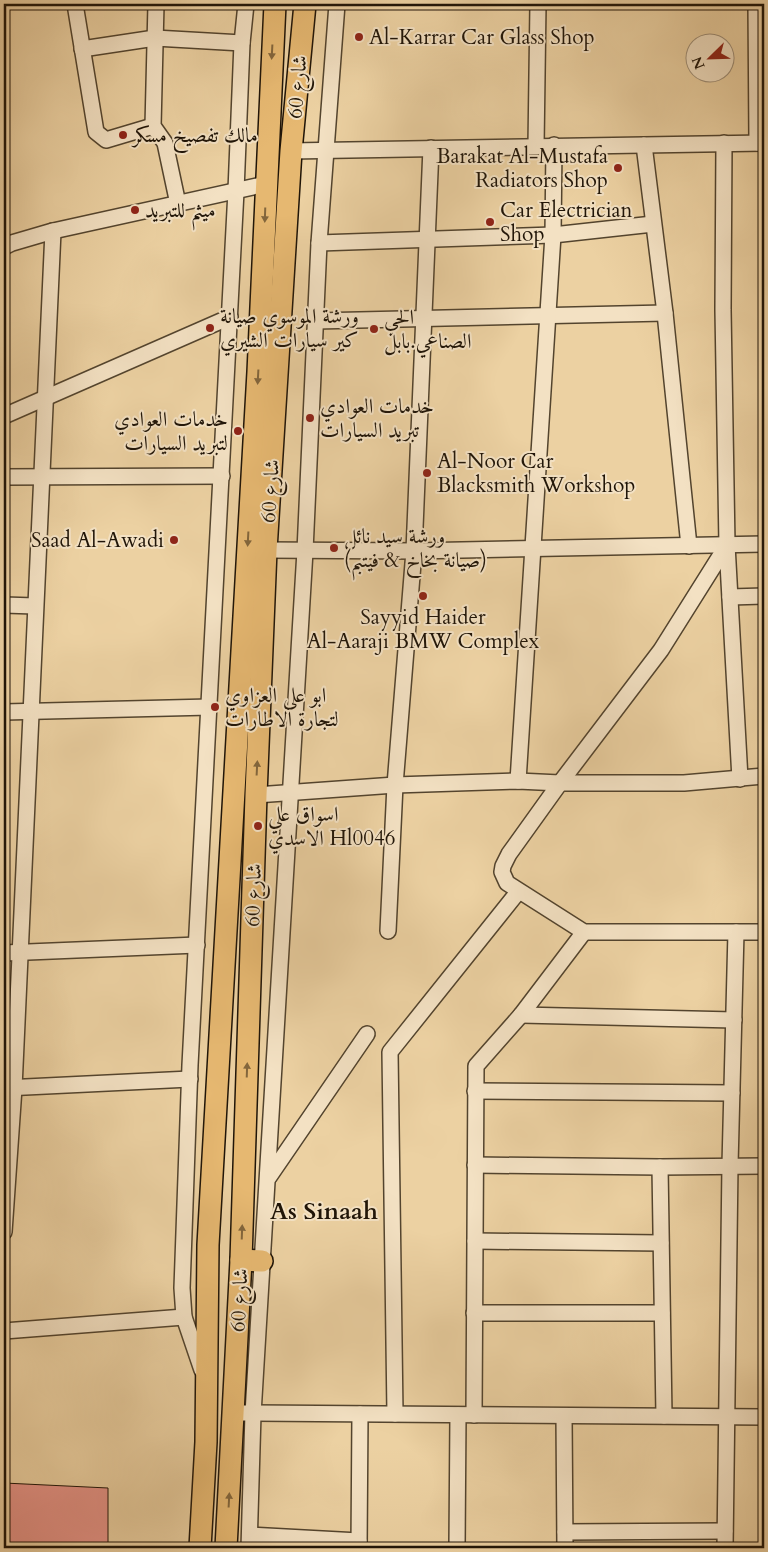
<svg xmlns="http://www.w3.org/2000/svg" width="768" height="1552" viewBox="0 0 768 1552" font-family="Cardo,Amiri,serif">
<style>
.building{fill:#e69388;stroke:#201508}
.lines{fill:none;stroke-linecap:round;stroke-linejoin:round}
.minor-casing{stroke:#53442e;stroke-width:18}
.highway-casing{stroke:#201508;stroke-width:24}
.minor{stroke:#f3e1c3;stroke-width:15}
.highway{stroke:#e6b871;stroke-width:21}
.oneway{fill:#83663c}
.poi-dot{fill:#8f2418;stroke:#f3e1c3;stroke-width:2}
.labels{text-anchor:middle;stroke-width:4;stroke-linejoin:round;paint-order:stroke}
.poi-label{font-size:21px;fill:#201508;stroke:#f3e1c3;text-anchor:start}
.street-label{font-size:21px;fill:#201508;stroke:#f3e1c3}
.quarter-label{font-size:24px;font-weight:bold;fill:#201508;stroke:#f3e1c3}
</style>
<rect width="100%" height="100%" fill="#ecd1a2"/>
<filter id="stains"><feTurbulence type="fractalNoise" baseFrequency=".004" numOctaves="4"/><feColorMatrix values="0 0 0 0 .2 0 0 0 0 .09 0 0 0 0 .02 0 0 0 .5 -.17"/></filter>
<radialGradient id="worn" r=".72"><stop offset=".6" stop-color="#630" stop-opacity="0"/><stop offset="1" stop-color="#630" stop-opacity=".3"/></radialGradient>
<polygon class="building" points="4,1483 108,1488 108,1548 4,1548"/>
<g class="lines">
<g class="minor-casing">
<g id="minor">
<polyline points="75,4 96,132 106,140 153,126"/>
<polyline points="156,4 153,126 165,143 178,204"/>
<polyline points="756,4 757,143"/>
<polyline points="82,49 155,38 242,43"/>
<polyline points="724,143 723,310 727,545 661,650 560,783 509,854 503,866 502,872 507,883 584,932 764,932"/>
<polyline points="644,145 665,313 689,546"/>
<polyline points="536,146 538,4"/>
<polyline points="291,151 764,143"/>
<polyline points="319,243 553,235 653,224"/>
<polyline points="4,247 12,243 53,231 266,184"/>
<polyline points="316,321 665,313"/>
<polyline points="4,416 230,317"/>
<polyline points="4,477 222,476"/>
<polyline points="727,545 740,779"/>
<polyline points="266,550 414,551 764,544"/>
<polyline points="730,597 764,596"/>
<polyline points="4,605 35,606"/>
<polyline points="4,712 210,707"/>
<polyline points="518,781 553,235 554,145"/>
<polyline points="256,795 395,785 518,781 560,783 684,783 764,776"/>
<polyline points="388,931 395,785 414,551 431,148"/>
<polyline points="4,953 197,945"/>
<polyline points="521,1015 734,1020"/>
<polyline points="5,1088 190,1079"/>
<polyline points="475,1091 732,1093"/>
<polyline points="475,1165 660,1167 764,1166"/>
<polyline points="660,1167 664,1416"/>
<polyline points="269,1177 367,1034"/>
<polyline points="4,1232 14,1088 53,231"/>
<polyline points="475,1241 661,1243"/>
<polyline points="474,1313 662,1313"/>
<polyline points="4,1331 184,1317"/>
<polyline points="202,1370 184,1317 182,1288 190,1065 236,191 242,43 246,4"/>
<polyline points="243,1413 764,1417"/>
<polyline points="395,1414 390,1052 518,892"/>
<polyline points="474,1415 476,1066 521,1015 584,932"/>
<polyline points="564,1416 565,1548"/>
<polyline points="565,1532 725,1531"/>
<polyline points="250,1535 359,1541"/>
<polyline points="249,1548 253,1414 305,551 319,243 337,4"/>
<polyline points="359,1548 360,1414"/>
<polyline points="457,1548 458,1415"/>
<polyline points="725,1548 730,1165 736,932"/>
</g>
</g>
<g class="highway-casing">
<g id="highway">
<polyline points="241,1260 262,1261"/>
<polyline points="200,1548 206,1442 208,1245 258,372 275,4"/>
<polyline points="226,1548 241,1260 256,795 266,550 291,151 305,4"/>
</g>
</g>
<use href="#minor" class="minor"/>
<use href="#highway" class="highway"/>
</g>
<defs><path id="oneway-solid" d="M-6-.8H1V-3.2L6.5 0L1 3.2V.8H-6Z" transform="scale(1.25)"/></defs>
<g class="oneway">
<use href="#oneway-solid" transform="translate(272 52) rotate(93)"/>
<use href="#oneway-solid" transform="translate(265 215) rotate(92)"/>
<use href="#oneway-solid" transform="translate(258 377) rotate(93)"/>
<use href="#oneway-solid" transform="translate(248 539) rotate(93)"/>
<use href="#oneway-solid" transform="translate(257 768) rotate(-87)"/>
<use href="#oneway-solid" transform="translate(247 1070) rotate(-88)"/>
<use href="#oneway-solid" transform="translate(242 1232) rotate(-88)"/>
<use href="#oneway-solid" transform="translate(229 1500) rotate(-87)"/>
</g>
<g class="poi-dot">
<circle cx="359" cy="37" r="5"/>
<circle cx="123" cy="135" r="5"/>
<circle cx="618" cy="168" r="5"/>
<circle cx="135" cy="210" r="5"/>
<circle cx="490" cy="222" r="5"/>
<circle cx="210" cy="328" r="5"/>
<circle cx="374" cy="329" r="5"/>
<circle cx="310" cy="418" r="5"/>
<circle cx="238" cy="431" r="5"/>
<circle cx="427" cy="473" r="5"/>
<circle cx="174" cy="540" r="5"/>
<circle cx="334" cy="548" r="5"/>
<circle cx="423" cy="596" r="5"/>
<circle cx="215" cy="707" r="5"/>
<circle cx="258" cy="826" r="5"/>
</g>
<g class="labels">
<g class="poi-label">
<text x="369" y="44">Al-Karrar Car Glass Shop</text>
<text x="133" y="142">مالك تفصيخ مسكر</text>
<text x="608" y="163" text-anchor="end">Barakat Al-Mustafa<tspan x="608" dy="24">Radiators Shop</tspan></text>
<text x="145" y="217">ميثم للتبريد</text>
<text x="500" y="217">Car Electrician<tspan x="500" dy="24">Shop</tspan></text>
<text x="220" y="323">ورشة الموسوي صيانة<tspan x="220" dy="24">كير سيارات الشيري</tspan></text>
<text x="384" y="324">الحي<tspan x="384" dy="24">الصناعي.بابل</tspan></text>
<text x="320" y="413">خدمات العوادي<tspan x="320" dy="24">تبريد السيارات</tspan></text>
<text x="228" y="426" text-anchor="end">خدمات العوادي<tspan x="228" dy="24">لتبريد السيارات</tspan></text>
<text x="437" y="468">Al-Noor Car<tspan x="437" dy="24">Blacksmith Workshop</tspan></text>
<text x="344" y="543">ورشة سيد نائل<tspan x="344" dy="24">(صيانة بخاخ &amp; فيتبم)</tspan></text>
<text x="164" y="547" text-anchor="end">Saad Al-Awadi</text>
<text x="423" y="624" text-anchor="middle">Sayyid Haider<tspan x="423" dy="24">Al-Aaraji BMW Complex</tspan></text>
<text x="225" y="702">ابو علي العزاوي<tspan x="225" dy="24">لتجارة الاطارات</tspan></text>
<text x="268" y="821">اسواق علي<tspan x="268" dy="24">الاسدي Hl0046</tspan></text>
</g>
<g class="street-label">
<text transform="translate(297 87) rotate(-85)" y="7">شارع 60</text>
<text transform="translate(270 491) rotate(-86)" y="7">شارع 60</text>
<text transform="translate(253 895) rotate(-88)" y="7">شارع 60</text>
<text transform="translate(239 1300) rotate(-87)" y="7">شارع 60</text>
</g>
<g class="quarter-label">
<text x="324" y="1219">As Sinaah</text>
</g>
</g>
<rect width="768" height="1552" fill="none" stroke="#ecd1a2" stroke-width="20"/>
<rect x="5" y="5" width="758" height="1542" fill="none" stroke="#201508" stroke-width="2.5"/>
<rect x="10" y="10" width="748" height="1532" fill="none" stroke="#201508"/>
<g transform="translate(710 58) rotate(247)"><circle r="24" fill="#f3e1c3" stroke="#9f8f78"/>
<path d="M0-4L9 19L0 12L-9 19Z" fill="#8f2418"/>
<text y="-8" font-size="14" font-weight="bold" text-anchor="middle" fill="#201508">N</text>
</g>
<rect width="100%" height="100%" filter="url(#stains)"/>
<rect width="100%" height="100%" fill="url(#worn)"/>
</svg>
